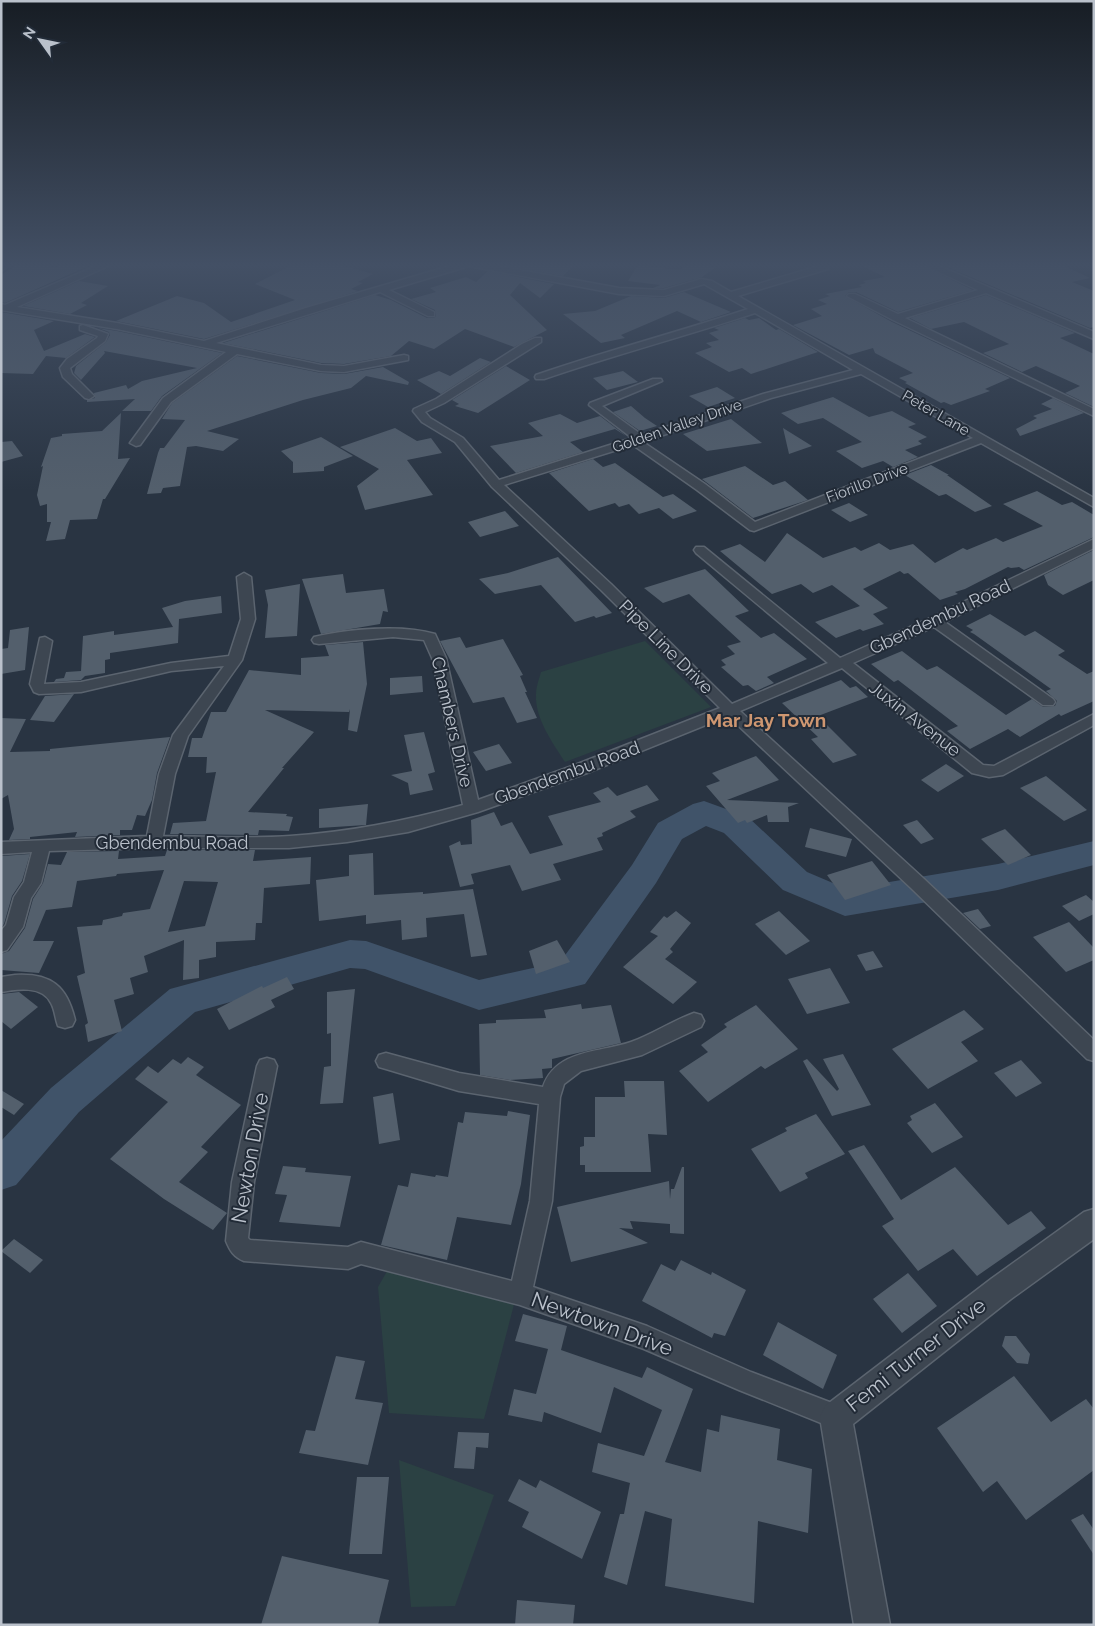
<svg xmlns="http://www.w3.org/2000/svg" width="1095" height="1626" viewBox="0 0 1095 1626" font-family="Raleway,sans-serif">
<style>
.green{fill:#2b4143}
.lines{fill:none;stroke-linecap:round;stroke-linejoin:round}
.river{fill:#405369;fill-rule:evenodd}
.building{fill:#535f6c;fill-rule:evenodd}
.minor-casing{stroke:#5b646f;stroke-width:3}
.tertiary-casing{stroke:#5b646f;stroke-width:3}
.minor{fill:#3d4651;fill-rule:evenodd}
.tertiary{fill:#3d4651;fill-rule:evenodd}
.labels{text-anchor:middle;stroke-width:4;stroke-linejoin:round;paint-order:stroke}
.far-street-label{font-size:15px;fill:#bac1cb;stroke:#222b37}
.street-label{font-size:18px;fill:#bac1cb;stroke:#222b37}
.neighbourhood-label{font-size:19px;font-weight:bold;fill:#cf9771;stroke:#222b37}
.near-street-label{font-size:21px;fill:#bac1cb;stroke:#222b37}
</style>
<rect width="100%" height="100%" fill="#293442"/>
<g class="green">
<path d="M645 641 711 707 565 762C553 743 535 719 536 695 536 687 539 679 541 672Z"/>
<polygon points="390,1266 516,1297 484,1419 389,1413 378,1287"/>
<polygon points="399,1460 494,1495 455,1606 411,1607"/>
</g>
<g class="lines">
<polygon class="river" points="704,801 748,817 807,872 847,889 998,864 1094,841 1094,865 998,890 845,916 783,890 724,833 706,826 682,839 656,883 585,984 479,1010 365,969 350,968 195,1012 79,1112 16,1185 1,1190 1,1141 51,1088 170,989 350,940 366,941 479,980 560,962 632,865 658,823 693,804"/>
</g>
<g class="building">
<polygon points="20,263 57,267 64,263 95,263 5,303 1,302 1,275"/>
<polygon points="296,263 334,263 373,274 358,282 363,283 351,289 358,291 204,339 116,321 177,296 204,303 231,322 295,300 255,284"/>
<polygon points="528,263 541,265 545,263 576,263 563,276 496,264"/>
<polygon points="689,263 708,265 715,268 702,277 664,288 653,288 660,285 628,281 638,265 679,270"/>
<polygon points="856,263 917,263 973,290 898,312 856,292 849,292 845,296 892,322 1010,378 985,389 990,391 951,405 944,402 941,403 905,383 907,382 899,378 913,373 875,353 873,348 849,355 793,325 822,316 811,309 827,304 818,300 830,296 825,294 862,287 859,285 866,283 863,281 885,277"/>
<polygon points="938,263 1058,263 1090,278 1072,282 1094,291 1094,327 1090,328"/>
<polygon points="488,271 554,284 540,298 520,283 510,295 547,330 514,347 465,329 434,349 409,341 391,356 344,364 321,363 223,343 375,295 391,300 427,318 434,318 436,316 435,310 411,299 436,292 430,288 466,277 476,282"/>
<polygon points="79,281 108,286 81,303 87,305 70,314 23,306"/>
<polygon points="684,292 731,312 701,322 677,311 621,335 625,338 601,343 563,314 595,311 631,296 664,298"/>
<polygon points="986,295 1075,333 1060,338 1094,354 1094,407 1065,393 1080,386 1036,366 1022,372 983,353 1009,344 964,322 931,329 910,318"/>
<polygon points="1,312 54,321 34,330 44,351 85,334 95,337 66,358 46,356 33,374 1,373"/>
<polygon points="745,318 749,320 759,318 776,330 779,329 818,352 751,374 742,368 729,372 695,353 712,347 706,343 719,340 709,333 719,330 714,328"/>
<polygon points="98,328 117,331 222,353 162,396 151,411 122,411 135,399 87,402 87,400 95,398 94,393 126,385 128,389 142,381 197,368 104,351 105,353 81,380 74,373 76,366 106,342 110,335 109,332"/>
<polygon points="237,356 321,373 344,374 383,367 409,382 408,385 366,376 351,388 303,400 207,431 239,439 223,451 196,446 187,447 180,486 163,488 161,493 147,494 158,453 160,448 164,448 185,420 162,419 172,403"/>
<polygon points="480,358 491,362 441,394 417,380 439,371 450,376"/>
<polygon points="506,366 530,380 478,413 455,406 459,404 452,400"/>
<polygon points="623,371 638,382 607,390 593,378"/>
<polygon points="717,387 735,398 708,407 689,396"/>
<polygon points="833,397 869,417 892,411 916,424 908,427 927,437 918,441 922,444 905,450 918,457 893,467 883,461 862,468 836,451 862,442 823,418 798,424 781,413"/>
<polygon points="1053,398 1084,413 1020,436 1016,429 1037,418 1033,416 1052,409 1041,404"/>
<polygon points="631,406 645,418 657,426 640,431 613,412"/>
<polygon points="121,413 118,459 130,458 105,499 103,499 97,519 70,520 65,539 46,541 51,522 47,522 47,504 40,506 37,495 43,466 41,467 51,438 62,436 62,434 102,431"/>
<polygon points="560,414 577,423 600,416 626,436 615,429 570,442 583,452 516,473 490,446 543,436 528,423"/>
<polygon points="731,419 762,443 707,451 683,434"/>
<polygon points="395,428 417,441 431,438 442,453 407,460 433,495 365,510 357,486 379,469 340,447"/>
<polygon points="783,428 812,446 789,454"/>
<polygon points="321,437 353,456 324,467 324,471 293,473 293,462 281,451"/>
<polygon points="12,441 23,456 1,462 1,442"/>
<polygon points="593,459 603,467 615,463 663,497 673,494 697,511 673,519 659,508 639,514 629,504 619,507 615,503 589,511 549,473"/>
<polygon points="931,465 949,475 947,475 992,506 975,512 946,494 939,496 905,475"/>
<polygon points="745,466 773,485 785,481 808,500 753,518 702,479"/>
<polygon points="1037,491 1062,505 1072,502 1094,515 1094,537 1024,570 1019,567 1011,568 1008,567 965,589 955,592 958,594 940,600 908,573 904,574 900,571 863,589 888,608 873,614 884,624 863,631 860,629 836,638 815,622 860,606 832,585 813,593 801,584 772,594 720,551 740,544 765,562 787,533 823,558 855,547 861,551 879,543 890,550 913,544 935,563 963,548 967,550 996,538 1003,542 1043,526 1003,504"/>
<polygon points="849,503 868,515 850,522 831,510"/>
<polygon points="505,511 519,526 480,537 468,522"/>
<polygon points="1094,550 1094,580 1063,595 1048,585 1044,575"/>
<polygon points="558,557 612,613 596,618 594,616 575,622 541,585 495,594 479,579 508,573"/>
<polygon points="705,569 749,611 735,616 761,638 774,633 807,659 767,677 774,683 756,691 748,685 743,686 721,667 726,665 721,660 735,654 727,646 741,642 689,594 663,603 644,588"/>
<polygon points="343,574 346,593 384,589 388,612 383,611 380,624 321,634 302,579"/>
<polygon points="300,584 297,636 265,638 268,605 265,590"/>
<polygon points="221,596 222,613 179,619 178,643 110,653 110,659 105,660 105,673 85,676 81,680 54,682 56,679 64,678 66,672 81,671 83,636 114,631 114,635 173,627 162,608 185,601"/>
<polygon points="990,614 1025,636 1035,631 1065,651 1058,655 1087,674 1094,671 1094,701 1061,716 1059,714 1020,737 1008,729 970,749 947,731 958,726 898,680 894,682 871,664 902,651 927,670 937,666 1006,715 1032,699 1043,707 1055,706 1057,701 1046,691 1051,689 974,634 970,632 973,630 966,626"/>
<polygon points="29,627 25,670 1,674 1,649 8,648 10,630"/>
<polygon points="460,637 466,648 503,639 523,675 520,676 527,692 525,692 537,718 517,723 504,697 473,703 440,641"/>
<polygon points="363,642 367,684 357,732 348,730 350,709 349,712 265,710 314,732 282,768 284,768 248,812 287,814 286,816 293,817 289,831 259,830 258,835 170,834 173,823 206,821 216,772 206,773 207,757 188,757 192,738 202,738 211,712 226,712 249,670 301,675 301,658 329,656 325,645"/>
<polygon points="422,676 423,692 390,695 390,678"/>
<polygon points="841,680 850,688 856,686 868,697 818,716 857,755 833,763 811,739 818,737 782,703"/>
<polygon points="74,694 54,722 30,720 45,696"/>
<polygon points="1,718 26,719 10,752 50,751 50,749 170,737 157,773 152,800 145,816 137,815 132,830 120,830 120,835 75,837 77,832 30,837 30,839 9,840 14,829 8,795 1,799"/>
<polygon points="424,732 435,772 428,774 433,790 410,795 408,783 391,775 412,771 404,735"/>
<polygon points="499,744 512,763 486,771 473,752"/>
<polygon points="756,756 779,780 727,800 799,803 788,807 789,822 768,822 767,815 747,823 745,820 738,823 706,786 720,781 712,773"/>
<polygon points="946,764 964,776 938,792 921,780"/>
<polygon points="1046,776 1087,810 1064,821 1020,788"/>
<polygon points="647,785 659,800 630,811 636,817 602,833 603,836 597,838 603,850 553,864 561,880 522,891 510,865 471,874 474,884 460,887 449,846 460,841 461,845 472,844 471,820 494,812 501,826 512,822 530,854 563,845 548,816 601,802 593,793 608,787 617,796"/>
<polygon points="368,804 366,825 319,828 319,809"/>
<polygon points="917,820 934,839 921,844 903,825"/>
<polygon points="810,828 852,839 846,857 805,847"/>
<polygon points="1005,829 1031,855 1008,865 981,839"/>
<path d="M167 850H255L253 861 311 857 310 884 264 888 262 923H256L255 940 216 942V957L199 960V978L183 980 184 940 144 956 148 972 130 978 134 994 114 1000 122 1031 88 1042 85 1025 88 1023 77 976 85 973 77 927 102 925 103 920 122 916 123 913 150 909 164 870 117 874 116 876 77 881 72 907 46 910 33 941H54L39 973 1 970V954L9 951 25 928 33 899 43 883 48 864 61 865 67 852 119 851 118 859 165 856ZM184 881 218 882 205 926 168 932Z"/>
<polygon points="373,853 374,895 423,892 423,894 473,889 487,955 471,957 464,914 426,918 427,937 402,940 401,920 366,924 366,915 319,921 316,880 349,876 349,855"/>
<polygon points="30,854 22,881 12,896 4,924 1,928 1,858 2,856"/>
<polygon points="872,861 891,885 845,900 827,875"/>
<polygon points="1086,895 1094,902 1094,914 1079,921 1062,906"/>
<polygon points="978,909 991,926 980,929 963,913"/>
<polygon points="676,911 691,923 670,949 673,952 665,959 697,982 673,1004 623,967 658,936 650,932 664,916 667,918"/>
<polygon points="779,911 810,941 786,955 755,924"/>
<polygon points="1069,922 1094,948 1094,960 1066,972 1033,937"/>
<polygon points="557,940 570,962 536,974 529,951"/>
<polygon points="873,951 883,967 866,971 857,955"/>
<polygon points="830,968 850,1003 807,1014 788,979"/>
<polygon points="287,977 294,989 271,1000 275,1007 229,1030 217,1009 262,986 263,988"/>
<polygon points="355,989 343,1103 320,1104 324,1067 331,1066 331,1033 327,1034 327,992"/>
<polygon points="19,992 38,1007 11,1029 1,1021 1,994"/>
<polygon points="581,1004 582,1009 611,1005 621,1043 552,1059 552,1068 542,1069 543,1078 510,1080 480,1075 479,1024 496,1023 496,1020 546,1018 544,1010"/>
<polygon points="756,1005 798,1049 765,1069 761,1066 708,1102 679,1071 708,1052 701,1045 727,1027 724,1024"/>
<polygon points="964,1010 984,1029 961,1042 978,1061 928,1089 892,1049"/>
<polygon points="843,1054 871,1105 832,1116 803,1061 807,1059 837,1091 839,1089 823,1059"/>
<polygon points="188,1057 204,1067 196,1075 241,1105 201,1147 208,1152 179,1182 227,1213 213,1230 164,1199 110,1159 168,1102 135,1079 148,1066 158,1073 173,1059 181,1064"/>
<polygon points="1021,1060 1042,1083 1016,1097 994,1073"/>
<polygon points="624,1081 664,1081 667,1135 648,1134 651,1172 585,1172 585,1165 580,1165 580,1147 584,1146 584,1137 595,1137 595,1097 625,1097"/>
<polygon points="1,1090 24,1104 14,1115 1,1107"/>
<polygon points="393,1093 400,1140 379,1144 373,1097"/>
<polygon points="935,1103 963,1137 932,1153 907,1123 912,1120 910,1116"/>
<polygon points="508,1111 530,1115 521,1184 511,1225 457,1217 447,1260 381,1245 398,1185 408,1187 411,1173 435,1177 436,1175 448,1177 458,1122 463,1123 465,1112 507,1116"/>
<polygon points="816,1114 845,1154 805,1173 808,1178 780,1192 751,1149 787,1131 785,1128"/>
<polygon points="864,1145 901,1200 955,1167 1008,1225 1031,1211 1046,1228 977,1276 953,1249 918,1271 882,1226 894,1219 848,1151"/>
<polygon points="283,1166 306,1168 305,1172 351,1176 340,1227 279,1222 287,1195 275,1194"/>
<polygon points="682,1167 684,1167 684,1234 670,1233 670,1224 630,1221 633,1229 619,1228 648,1243 571,1262 557,1207 669,1181 670,1199 671,1189 674,1189"/>
<polygon points="14,1239 43,1260 30,1273 1,1251"/>
<polygon points="681,1260 711,1275 712,1272 746,1290 725,1336 714,1333 712,1338 642,1301 661,1264 675,1271"/>
<polygon points="908,1273 937,1306 902,1333 873,1299"/>
<polygon points="523,1314 567,1326 561,1350 642,1378 647,1367 693,1389 665,1462 701,1472 707,1429 719,1432 721,1415 780,1429 777,1460 812,1469 808,1533 758,1521 754,1603 665,1586 672,1519 645,1511 627,1585 604,1577 620,1514 624,1514 630,1483 592,1472 598,1443 644,1456 662,1410 614,1387 601,1433 544,1412 542,1422 508,1415 514,1389 536,1394 548,1349 515,1341"/>
<polygon points="778,1322 837,1355 823,1389 763,1355"/>
<polygon points="1005,1336 1016,1336 1030,1354 1028,1364 1017,1363 1002,1346"/>
<polygon points="336,1356 365,1361 355,1399 383,1403 368,1465 299,1453 306,1430 315,1431"/>
<polygon points="1014,1376 1051,1422 1086,1399 1094,1409 1094,1470 1026,1520 997,1481 983,1492 937,1428"/>
<polygon points="458,1432 489,1433 488,1448 476,1447 474,1469 454,1468"/>
<polygon points="357,1477 389,1477 382,1554 349,1554"/>
<polygon points="519,1479 536,1488 540,1480 601,1512 582,1559 522,1527 529,1512 508,1501"/>
<polygon points="1083,1514 1094,1530 1094,1555 1071,1520"/>
<polygon points="282,1556 389,1580 378,1625 261,1625"/>
<polygon points="517,1600 575,1605 573,1625 515,1625"/>
</g>
<g class="lines">
<g class="minor-casing">
<g id="minor">
<polygon points="13,263 1,271 2,263"/>
<path d="M103 263H115L17 307 117 323 204 341 306 308 460 263H481L619 288 664 290 701 279 712 281 731 292 822 265H828V269L738 296 1094 498V507L981 443 754 531 750 530 697 490 633 445 504 485 611 584 732 704 828 663 696 553 694 550 696 547H704L840 658 930 618 1094 539V548L945 622 1053 699 1055 702 1053 705H1043L934 627 853 663 983 765 994 766 1094 714V725L1003 775 989 777 972 773 842 668 740 711 923 878 1094 1040V1061L1087 1059 911 888 728 716 587 773 478 812 408 832 347 842 289 848H154L49 851 41 883 31 898 23 927 7 950 1 952V931L6 925 14 897 24 882 32 852 1 854V842L147 836 159 774 173 735 224 666 171 671 81 692 39 694 34 692 30 684 40 638 45 637 52 641 44 684 81 682 171 663 229 656 241 619 237 577 244 573 251 577 255 619 242 660 188 736 175 774 163 836C205 836 248 839 290 836 349 832 406 821 463 805L432 658 424 640 393 637 319 644 314 643 312 640 314 637C347 629 402 624 435 634L446 658 478 800 575 765 720 708 601 590 492 487 455 442 422 422 413 411 414 409 436 399 522 344 535 338H541V342L444 403 425 412 430 418 463 438 499 480 632 438 589 405 590 403 653 379H661L662 381 602 406 642 435 763 394 853 370 755 313C685 336 614 355 544 379H536L535 377 536 375C606 351 678 332 748 309L704 284 664 296 619 294 469 266 389 290 434 312V316H428L380 292 216 343 321 365 344 366 404 355 408 356V360L344 372 321 371 237 354 171 402 140 445 136 446 130 443 163 398 226 352 117 329 1 310V304L5 305ZM861 374 973 438 755 522 705 484 643 442 771 398Z"/>
<polygon points="919,263 932,263 1094,332 1094,339 986,293 905,318 1094,409 1094,416 893,320 847,296 849,294 855,294 898,314 978,290"/>
<polygon points="83,325 108,334 105,341 70,368 72,374 94,396 89,399 85,398 63,377 60,368 67,359 97,338 98,336 80,330 80,326"/>
<path d="M15 975C51 973 67 986 75 1020L72 1026 65 1028 58 1026C55 1018 55 1010 51 1003 42 985 17 989 1 992V977Z"/>
<path d="M694 1013 701 1015 704 1021 701 1027 642 1055 581 1071 564 1084 560 1097 552 1201 533 1287 647 1326 751 1372 845 1408 848 1417 845 1426 836 1429 739 1390 644 1349 520 1305 361 1264 348 1269 244 1261C234 1257 230 1251 226 1241L232 1182 257 1066 260 1060 267 1058 274 1060 277 1066 254 1182 248 1238 250 1240 348 1247 361 1242 512 1281 530 1201 539 1104 459 1091 386 1069 379 1067 376 1061 379 1055 386 1053 459 1073 543 1087C556 1049 599 1053 631 1042 653 1034 672 1021 694 1013Z"/>
</g>
</g>
<g class="tertiary-casing">
<polygon id="tertiary" points="1094,1209 1094,1239 1011,1299 853,1424 890,1625 854,1625 820,1417 825,1406 991,1279 1084,1212"/>
</g>
<use href="#minor" class="minor"/>
<use href="#tertiary" class="tertiary"/>
</g>
<linearGradient id="sky" x2="0" y2="1"><stop stop-color="#171d24"/><stop offset="0.54" stop-color="#435065"/><stop offset="1" stop-color="#435065" stop-opacity="0"/></linearGradient>
<rect width="1095" height="491" fill="url(#sky)"/>
<g class="labels">
<g class="far-street-label">
<text transform="translate(936 413) rotate(30)" y="5">Peter Lane</text>
<text transform="translate(677 426) rotate(-19)" y="5">Golden Valley Drive</text>
<text transform="translate(867 483) rotate(-21)" y="5">Fiorillo Drive</text>
</g>
<g class="street-label">
<text transform="translate(940 617) rotate(-25)" y="6">Gbendembu Road</text>
<text transform="translate(666 647) rotate(45)" y="6">Pipe Line Drive</text>
<text transform="translate(915 719) rotate(38)" y="6">Juxin Avenue</text>
<text transform="translate(452 722) rotate(77)" y="6">Chambers Drive</text>
<text transform="translate(567 773) rotate(-20)" y="6">Gbendembu Road</text>
<text x="172" y="849">Gbendembu Road</text>
</g>
<g class="neighbourhood-label">
<text x="766" y="727">Mar Jay Town</text>
</g>
<g class="near-street-label">
<text transform="translate(250 1158) rotate(-80)" y="7">Newton Drive</text>
<text transform="translate(602 1324) rotate(20)" y="7">Newtown Drive</text>
<text transform="translate(916 1355) rotate(-38)" y="7">Femi Turner Drive</text>
</g>
</g>
<rect width="1095" height="1626" fill="none" stroke="#bac1cb" stroke-width="5"/>
<g transform="translate(40 40) rotate(303)" stroke="#222b37" stroke-width="4" paint-order="stroke">
<path d="M0-4L9 19L0 12L-9 19Z" fill="#bac1cb"/>
<text y="-8" font-size="14" font-weight="bold" text-anchor="middle" fill="#bac1cb">N</text>
</g>
</svg>
